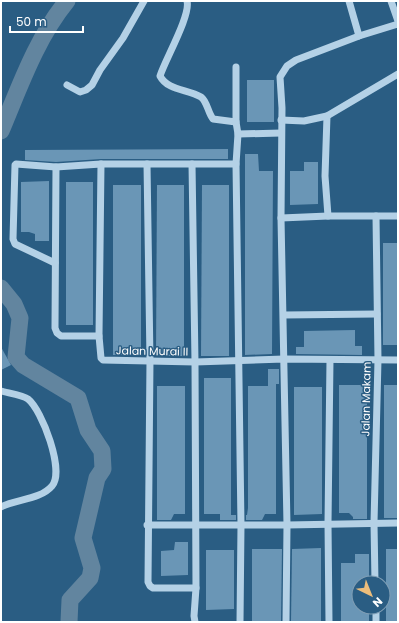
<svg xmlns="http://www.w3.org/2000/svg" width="399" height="623" viewBox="0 0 399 623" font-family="Poppins,sans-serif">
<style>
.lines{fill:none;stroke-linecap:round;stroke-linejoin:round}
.river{stroke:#62859f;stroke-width:17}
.building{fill:#6a96b6}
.minor{stroke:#b4d1e6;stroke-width:7}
.labels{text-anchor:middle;stroke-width:3;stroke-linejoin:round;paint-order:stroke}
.street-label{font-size:11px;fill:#fff;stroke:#2a5d83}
</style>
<rect width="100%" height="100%" fill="#2a5d83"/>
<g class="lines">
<g class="river">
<path d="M1 131C20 86 36 39 67 1"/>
<polyline points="1,288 14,304 20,318 16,357 23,365 78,398 88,430 102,451 103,469 97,478 83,538 92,568 90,578 70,600 69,622"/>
</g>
</g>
<g class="building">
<rect x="247" y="80" width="27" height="42"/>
<polygon points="228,149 228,159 101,159 56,162 25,160 25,150"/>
<polygon points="245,154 258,154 259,171 273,171 272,354 245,355"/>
<polygon points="304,162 318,162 318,204 290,205 290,171 304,171"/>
<polygon points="49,181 49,241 35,241 35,234 29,232 21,232 21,182"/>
<rect x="66" y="182" width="27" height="143"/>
<rect x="113" y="185" width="28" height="170"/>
<polygon points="157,185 184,185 184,356 156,356"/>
<polygon points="202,185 229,185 229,356 201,356"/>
<rect x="383" y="243" width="15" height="102"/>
<polygon points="355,330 355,346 362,346 362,355 296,354 296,347 304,347 304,331"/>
<polygon points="1,347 11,365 1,370"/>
<polygon points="268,369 279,369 279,384 276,384 276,514 265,514 262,520 246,520 246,515 247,515 248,508 248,386 268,386"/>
<polygon points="204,378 231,378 231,515 236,515 236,520 220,520 220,514 204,514"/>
<polygon points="339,385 367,385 367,519 353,519 353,517 349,513 339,513"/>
<polygon points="384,385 398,385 397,518 384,518"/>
<polygon points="157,386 185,386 185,514 174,514 171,520 157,520"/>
<polygon points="294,387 322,387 322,514 294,515"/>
<polygon points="175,542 188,542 188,575 161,576 161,551 174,550"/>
<polygon points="321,548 321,622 291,622 292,549"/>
<polygon points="252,549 282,549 281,622 252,622"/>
<rect x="386" y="549" width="12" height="73"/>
<polygon points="206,550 234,550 234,609 206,610"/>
<polygon points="355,554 369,554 369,583 359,583 359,607 369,607 369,622 341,622 341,563 355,563"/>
</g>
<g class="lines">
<g class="minor">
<path d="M187 1C191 15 165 60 160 76 168 91 188 89 201 97 207 101 208 113 213 119L236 122"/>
<polyline points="349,1 359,36"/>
<polyline points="391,1 398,21"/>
<polyline points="236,67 236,122 238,134 236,164 241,525 240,622"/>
<polyline points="67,85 80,92 86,90 92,85 100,70 123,38 144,1"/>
<polyline points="327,116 325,176 328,216"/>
<polyline points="281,120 304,121 327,116 398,74"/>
<polyline points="238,134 281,133"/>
<polyline points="101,164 99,336 101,358 103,360 195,362 284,359 398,360"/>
<polyline points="147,164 150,360 148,582 150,586 153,588 196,588"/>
<polyline points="192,164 195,362 196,588 194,616 195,622"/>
<polyline points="56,167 55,328 57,333 61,336 99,336"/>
<polyline points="281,218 328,216 398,216"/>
<polyline points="55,263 15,244 13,239 15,165 16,164 56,167 101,164 236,164"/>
<polyline points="284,315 377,314"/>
<path d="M1 391C8 393 23 395 28 399 42 410 65 471 52 486 40 500 16 499 1 507"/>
<polyline points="147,525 287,525 398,523"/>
<polyline points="375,583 374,523 378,360 376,216"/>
<polyline points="376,607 376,622"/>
<polyline points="286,622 287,525 281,218 282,108 280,77 287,66 296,60 359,36 398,24"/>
<polyline points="329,622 328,523 330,360"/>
</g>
</g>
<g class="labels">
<g class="street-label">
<text transform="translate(152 351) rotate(1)" y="4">Jalan Murai II</text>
<text transform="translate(366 399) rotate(-89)" y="4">Jalan Makam</text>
</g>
</g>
<rect width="399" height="623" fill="none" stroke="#ffffff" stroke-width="4"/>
<g transform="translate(371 595) rotate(137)"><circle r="19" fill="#2a5d83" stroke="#7f9eb5"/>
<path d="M0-3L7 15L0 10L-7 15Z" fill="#ecbd7b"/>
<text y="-6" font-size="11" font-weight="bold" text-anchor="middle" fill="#ffffff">N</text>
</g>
<path d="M10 26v6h73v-6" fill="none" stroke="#ffffff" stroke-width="2"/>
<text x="16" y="26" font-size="12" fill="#ffffff" stroke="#2a5d83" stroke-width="3" paint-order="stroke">50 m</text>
</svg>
